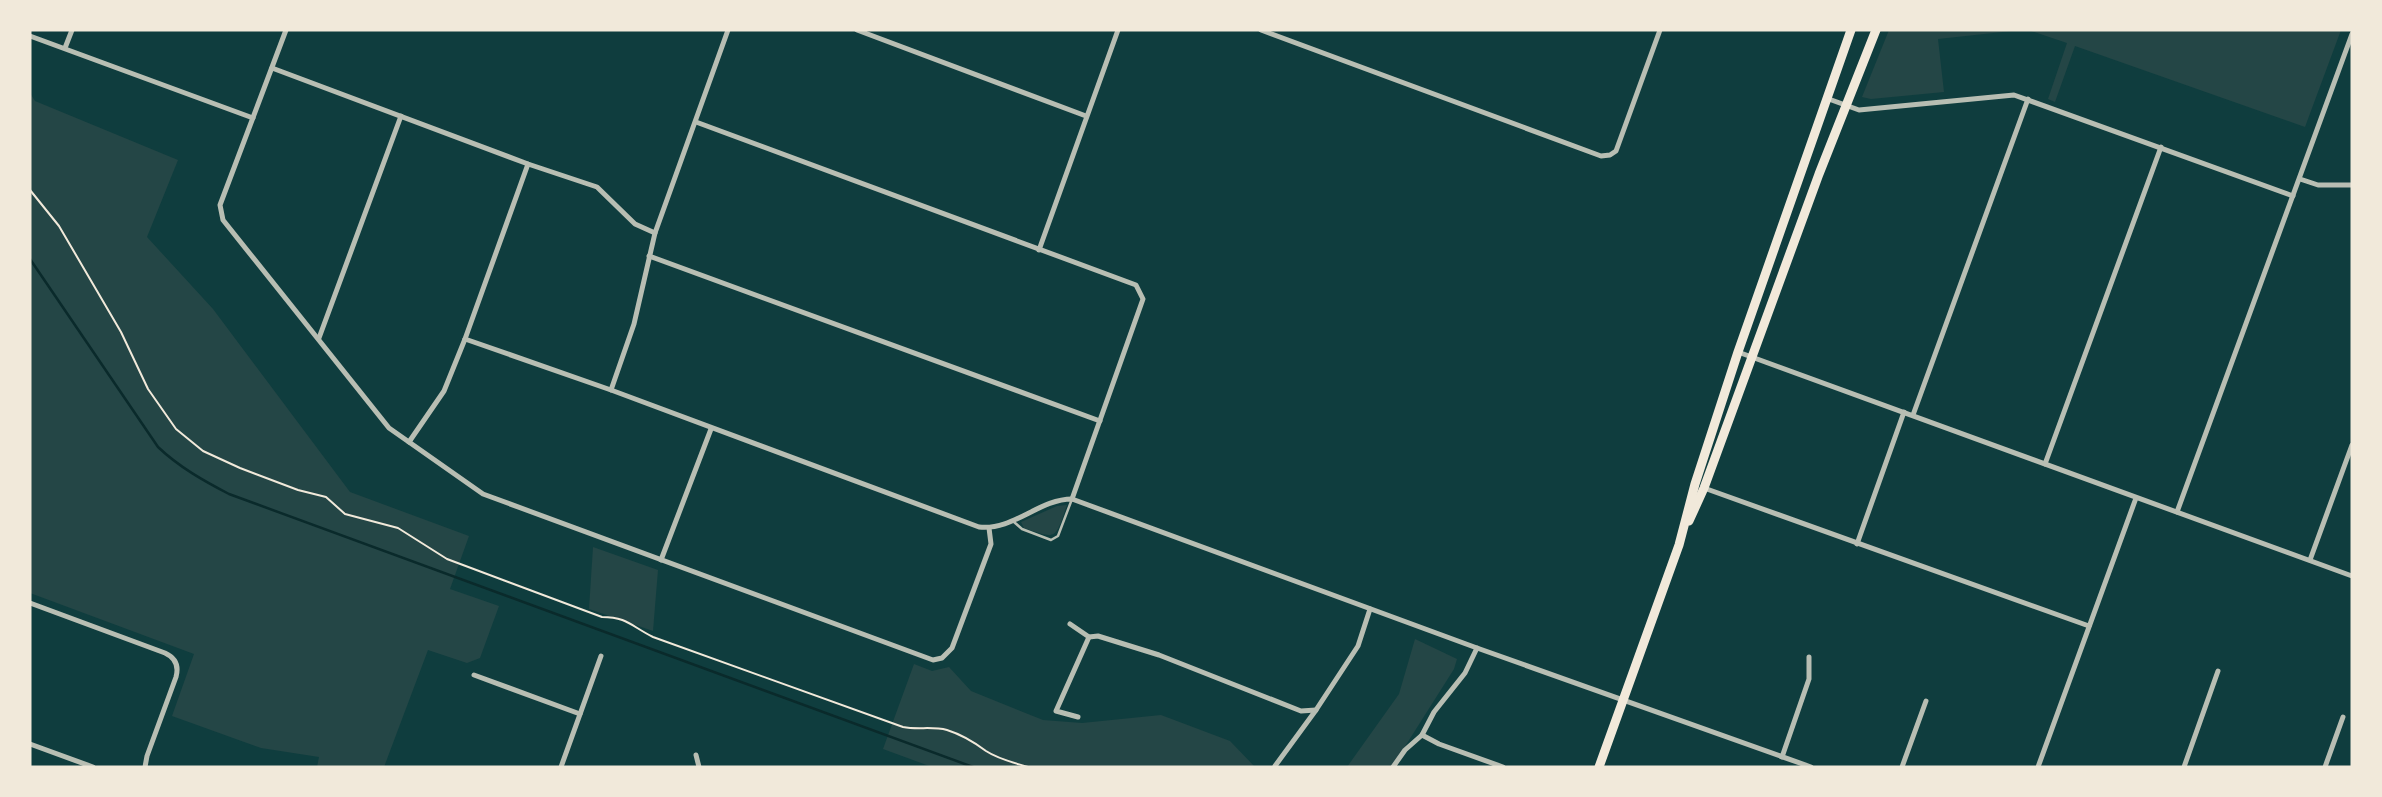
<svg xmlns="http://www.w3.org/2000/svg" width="2382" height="797" viewBox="0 0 2382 797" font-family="'Fira Sans Condensed',sans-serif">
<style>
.green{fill:#244646}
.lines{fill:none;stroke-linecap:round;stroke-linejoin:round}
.stream{stroke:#0a2a2b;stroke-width:2.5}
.path{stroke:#f1e9da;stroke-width:2}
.service{stroke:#b8beb3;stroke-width:2.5}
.minor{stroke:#b8beb3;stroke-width:5}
.primary{stroke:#f1e9da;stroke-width:9}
</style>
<rect width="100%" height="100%" fill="#0f3d3e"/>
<g class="green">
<polygon points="1889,30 2021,30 1938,39 1944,92 1871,99 1862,97"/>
<polygon points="2028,30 2341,30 2305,127 2075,46 2055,102 2048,99 2067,43"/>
<polygon points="30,93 35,101 178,160 147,237 213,309 350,492 469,536 450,589 499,606 480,658 467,663 428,650 384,767 317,767 319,757 261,748 172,716 194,654 30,593"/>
<path d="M1067 505C1055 539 1058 540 1024 528L1021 522 1057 506Z"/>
<polygon points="593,547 658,570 653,631 589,609"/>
<polygon points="1415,639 1457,659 1454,669 1392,767 1347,767 1399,694"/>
<polygon points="914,664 932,671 949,667 971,691 1043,720 1082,723 1161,715 1230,741 1255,767 932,767 883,749"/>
</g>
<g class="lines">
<path class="stream" d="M30 259 158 447C179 467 204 481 229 494L973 767"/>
<path class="path" d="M30 190 59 226 121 332 148 389 176 429 203 451 240 468 298 490 326 497 345 514 398 528 447 559 602 617C627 617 631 626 653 637L903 727C918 730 932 726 947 730 963 735 974 742 986 751 998 759 1015 763 1028 767"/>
<polyline class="service" points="1014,522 1022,529 1051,540 1058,536 1072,499"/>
<g class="minor">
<polyline points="286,30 220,205 223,220 389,428 483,494 933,660 942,658 952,648 991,544 989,528"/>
<polyline points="857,30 1086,116"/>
<polyline points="1261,30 1601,156 1610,155 1616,151 1660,30"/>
<polyline points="30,36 253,118"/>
<polyline points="65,48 72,30"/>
<polyline points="272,68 528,164 597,187 635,224 655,233"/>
<polyline points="1826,98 1859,110 2014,95 2293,196"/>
<polyline points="696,122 1136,285 1143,299 1072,499"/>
<polyline points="2300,179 2318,185 2352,185"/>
<polyline points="1039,250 1118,30"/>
<polyline points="649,256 1100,421"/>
<polyline points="319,338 401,116"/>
<path d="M465 339 611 390 979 527C1013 531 1039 499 1072 499L1477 648 1811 767"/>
<polyline points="1738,352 2352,576"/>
<polyline points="611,390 634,324 655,233 728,30"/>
<polyline points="1913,415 2028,99"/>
<polyline points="409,442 444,391 465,339 528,164"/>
<polyline points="2045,464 2161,147"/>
<polyline points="1704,488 2089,626"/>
<polyline points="2177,512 2352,34"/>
<polyline points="1857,544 1904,412"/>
<polyline points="661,560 711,429"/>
<polyline points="2310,560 2352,445"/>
<path d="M30 603 165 653C176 658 179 666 176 677L147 756 145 767"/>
<polyline points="1070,624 1089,637 1098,636 1159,655 1301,711 1316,710"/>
<polyline points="474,675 580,714"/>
<polyline points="1078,717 1056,711 1089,637"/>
<polyline points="1422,735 1439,744 1503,767"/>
<polyline points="30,744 93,767"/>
<polyline points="696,755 699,767"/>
<polyline points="1782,757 1809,679 1809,657"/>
<polyline points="1275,766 1316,710 1358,646 1370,609"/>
<polyline points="561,767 601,656"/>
<polyline points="1393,767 1405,750 1422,735 1434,712 1465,673 1477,648"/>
<polyline points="1902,767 1926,701"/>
<polyline points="2038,767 2136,498"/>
<polyline points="2184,767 2218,671"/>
<polyline points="2325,767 2343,717"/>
</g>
<g class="primary">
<polyline points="1689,521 1704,488 1819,174 1876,30"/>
<polyline points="1599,767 1679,545 1695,484 1738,352 1851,30"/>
</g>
</g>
<rect width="2382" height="797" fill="none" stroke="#f1e9da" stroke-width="63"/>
</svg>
